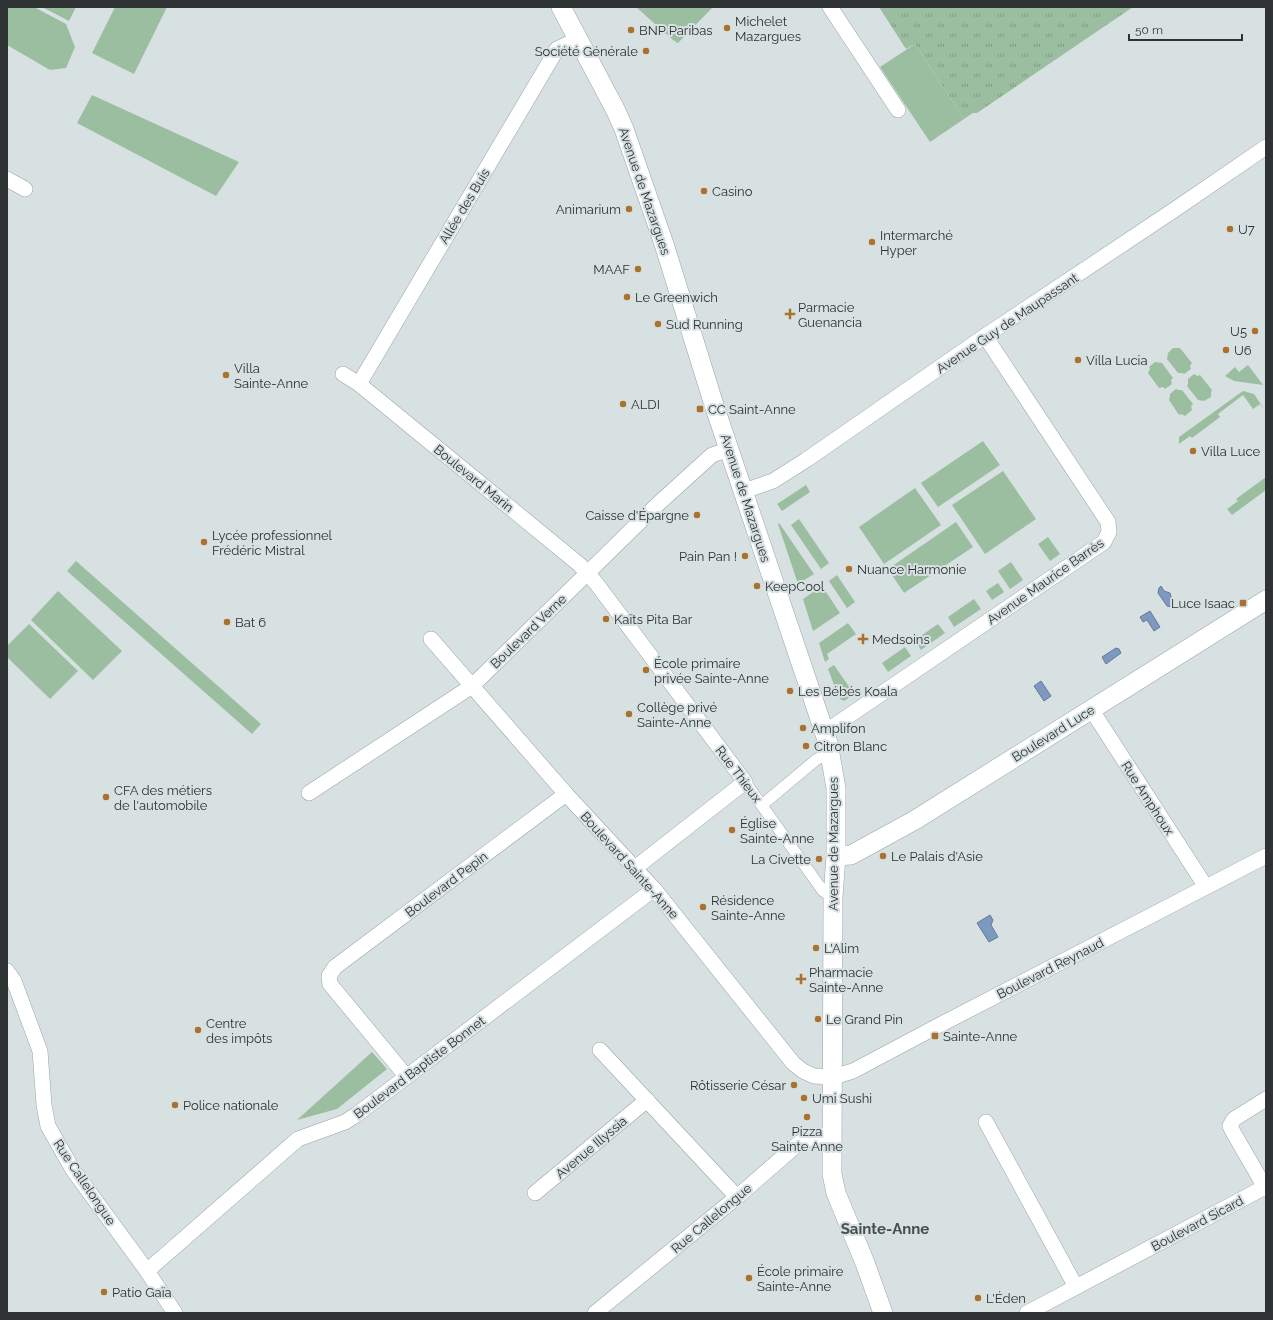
<svg xmlns="http://www.w3.org/2000/svg" width="1273" height="1320" viewBox="0 0 1273 1320" font-family="Raleway,sans-serif">
<style>
.green{fill:#9bbea1}
.park{fill:url(#park-tufts)}
.water{fill:#7e99c0;stroke:#667a95}
.lines{fill:none;stroke-linecap:round;stroke-linejoin:round}
.pedestrian-casing{stroke:#9ba3a4;stroke-width:12}
.minor-casing{stroke:#9ba3a4;stroke-width:16}
.tertiary-casing{stroke:#9ba3a4;stroke-width:20}
.pedestrian{stroke:#fff;stroke-width:11}
.minor{stroke:#fff;stroke-width:15}
.tertiary{stroke:#fff;stroke-width:19}
.poi-dot{fill:#a9722e;stroke:#d8e1e2;stroke-width:1.5}
.labels{text-anchor:middle;stroke-width:4;stroke-linejoin:round;paint-order:stroke}
.poi-label{font-size:13px;fill:#2e3232;stroke:#d8e1e2;text-anchor:start}
.street-label{font-size:13px;fill:#2e3232;stroke:#d8e1e2}
.quarter-label{font-size:15px;font-weight:bold;fill:#484f50;stroke:#d8e1e2}
</style>
<defs>
<pattern id="park-tufts" width="24" height="20" patternUnits="userSpaceOnUse"><rect width="24" height="20" fill="#9bbea1"/><path d="M3 7l-1-3M5 7V3M7 7l1-3M15 17l-1-3M17 17v-4M19 17l1-3" fill="none" stroke="#7f9b84"/></pattern>
</defs>
<rect width="100%" height="100%" fill="#d8e1e2"/>
<g class="green">
<polygon points="7,7 34,7 66,24 75,47 66,68 50,70 7,45"/>
<polygon points="42,7 76,7 69,21"/>
<polygon points="115,7 167,7 134,74 92,53"/>
<polygon points="636,7 713,7 678,43 673,40"/>
<polygon points="915,44 964,119 930,142 880,67"/>
<polygon points="92,95 239,162 216,196 77,123"/>
<polygon points="1173,348 1180,348 1192,363 1190,366 1191,369 1184,374 1182,373 1178,373 1167,359 1168,353"/>
<polygon points="1155,362 1162,363 1173,378 1171,380 1172,384 1165,389 1163,387 1159,388 1148,373 1150,369 1149,367"/>
<polygon points="1248,365 1263,385 1234,381 1225,376 1235,367 1239,372"/>
<polygon points="1194,374 1197,376 1200,375 1212,390 1211,392 1211,397 1204,401 1198,400 1187,386 1188,384 1188,379"/>
<polygon points="1176,389 1178,390 1182,390 1193,404 1191,406 1192,410 1185,416 1181,414 1179,415 1169,400 1170,396 1170,394"/>
<polygon points="1243,391 1254,394 1266,412 1260,404 1253,409 1243,395 1218,414 1220,417 1192,438 1190,436 1179,444 1179,437"/>
<polygon points="983,441 1000,465 938,507 921,483"/>
<polygon points="1003,471 1036,519 985,554 952,505"/>
<polygon points="1266,477 1266,490 1232,515 1227,509 1238,501 1236,499"/>
<polygon points="806,485 810,492 782,511 777,504"/>
<polygon points="915,488 941,525 884,564 859,527"/>
<polygon points="799,519 829,563 821,569 791,525"/>
<polygon points="956,522 973,547 904,593 888,569"/>
<polygon points="779,523 814,574 798,584 778,524"/>
<polygon points="1048,537 1060,554 1050,561 1038,544"/>
<polygon points="76,561 261,724 252,734 67,571"/>
<polygon points="1011,562 1023,580 1010,589 998,571"/>
<polygon points="837,575 855,602 847,608 829,581"/>
<polygon points="998,583 1004,592 992,600 986,591"/>
<polygon points="822,586 840,613 813,631 803,599"/>
<polygon points="58,591 122,651 93,680 31,620"/>
<polygon points="974,599 981,609 954,627 948,617"/>
<polygon points="848,623 856,634 827,654 829,659 825,662 819,643"/>
<polygon points="29,624 78,671 50,699 7,657 7,646"/>
<polygon points="938,624 945,633 921,650 915,640"/>
<polygon points="905,647 911,656 888,672 882,663"/>
<polygon points="834,665 854,694 844,701 839,698 828,669"/>
<polygon points="372,1052 387,1069 337,1109 297,1120"/>
</g>
<polygon class="park" points="879,7 1133,7 977,113 973,113 964,119 915,44 906,49"/>
<g class="water">
<polygon points="1161,586 1164,591 1170,593 1173,603 1172,607 1167,606 1158,593 1159,588"/>
<polygon points="1150,611 1160,627 1154,631 1147,620 1143,622 1140,617"/>
<polygon points="1116,648 1119,649 1121,653 1106,664 1102,657"/>
<polygon points="1041,681 1051,696 1044,701 1034,686"/>
<polygon points="990,915 993,920 991,925 998,937 989,942 977,923"/>
</g>
<g class="lines">
<g class="pedestrian-casing">
<g id="pedestrian">
<polyline points="745,782 823,891 833,897"/>
<polyline points="762,805 817,759 831,754"/>
</g>
</g>
<g class="minor-casing">
<g id="minor">
<polyline points="830,7 898,110"/>
<polyline points="7,179 25,189"/>
<polyline points="343,374 359,384 580,565 596,583 745,782 635,868"/>
<polyline points="359,384 557,49 578,39"/>
<polyline points="744,491 773,481 806,460 985,336 1177,208 1266,147"/>
<polyline points="431,639 566,794 654,889 793,1063 803,1071 814,1076 833,1077 853,1071 932,1029 1266,856"/>
<polyline points="1091,709 1206,887"/>
<polyline points="825,732 1104,542 1109,532 1108,522 985,336"/>
<polyline points="309,793 472,686 658,504 712,455 730,449"/>
<polyline points="7,971 14,981 40,1051 44,1105 48,1126 73,1170 147,1271 175,1313"/>
<polyline points="600,1050 737,1197"/>
<polyline points="406,1076 330,984 329,976 335,967 566,794"/>
<polyline points="1266,1099 1234,1119 1230,1126 1233,1132 1266,1189"/>
<polyline points="986,1122 1076,1287"/>
<polyline points="535,1193 647,1100"/>
<polyline points="147,1271 298,1139 345,1122 356,1115 654,889"/>
<path d="M595 1313 737 1197 799 1143C811 1138 820 1135 833 1135"/>
<polyline points="1027,1313 1265,1187"/>
</g>
</g>
<g class="tertiary-casing">
<g id="tertiary">
<polyline points="561,7 616,111 624,129 664,244 714,405 828,743 836,788 836,856 833,897 832,1174 836,1193 865,1263 883,1313"/>
<polyline points="836,856 851,855 915,820 1266,600"/>
</g>
</g>
<use href="#pedestrian" class="pedestrian"/>
<use href="#minor" class="minor"/>
<use href="#tertiary" class="tertiary"/>
</g>
<g class="poi-dot">
<circle cx="727" cy="28" r="4"/>
<circle cx="631" cy="30" r="4"/>
<circle cx="646" cy="51" r="4"/>
<circle cx="704" cy="191" r="4"/>
<circle cx="629" cy="209" r="4"/>
<circle cx="1230" cy="229" r="4"/>
<circle cx="872" cy="242" r="4"/>
<circle cx="638" cy="269" r="4"/>
<circle cx="627" cy="297" r="4"/>
<path d="M788 308h4v4h4v4h-4v4h-4v-4h-4v-4h4z"/>
<circle cx="658" cy="324" r="4"/>
<circle cx="1255" cy="331" r="4"/>
<circle cx="1226" cy="350" r="4"/>
<circle cx="1078" cy="360" r="4"/>
<circle cx="226" cy="375" r="4"/>
<circle cx="623" cy="404" r="4"/>
<rect x="696" y="405" width="8" height="8" rx="2"/>
<circle cx="1193" cy="451" r="4"/>
<circle cx="697" cy="515" r="4"/>
<circle cx="204" cy="542" r="4"/>
<circle cx="745" cy="556" r="4"/>
<circle cx="849" cy="569" r="4"/>
<circle cx="757" cy="586" r="4"/>
<rect x="1239" y="599" width="8" height="8" rx="2"/>
<circle cx="606" cy="619" r="4"/>
<circle cx="227" cy="622" r="4"/>
<path d="M861 633h4v4h4v4h-4v4h-4v-4h-4v-4h4z"/>
<circle cx="646" cy="670" r="4"/>
<circle cx="790" cy="691" r="4"/>
<circle cx="629" cy="714" r="4"/>
<circle cx="803" cy="728" r="4"/>
<circle cx="806" cy="746" r="4"/>
<circle cx="106" cy="797" r="4"/>
<circle cx="732" cy="830" r="4"/>
<circle cx="883" cy="856" r="4"/>
<circle cx="819" cy="859" r="4"/>
<circle cx="703" cy="907" r="4"/>
<circle cx="816" cy="948" r="4"/>
<path d="M799 973h4v4h4v4h-4v4h-4v-4h-4v-4h4z"/>
<circle cx="818" cy="1019" r="4"/>
<circle cx="198" cy="1030" r="4"/>
<rect x="931" y="1032" width="8" height="8" rx="2"/>
<circle cx="794" cy="1085" r="4"/>
<circle cx="804" cy="1098" r="4"/>
<circle cx="175" cy="1105" r="4"/>
<circle cx="807" cy="1117" r="4"/>
<circle cx="749" cy="1278" r="4"/>
<circle cx="104" cy="1292" r="4"/>
<circle cx="978" cy="1298" r="4"/>
</g>
<g class="labels">
<g class="poi-label">
<text x="735" y="26">Michelet<tspan x="735" dy="15">Mazargues</tspan></text>
<text x="639" y="35">BNP Paribas</text>
<text x="638" y="56" text-anchor="end">Société Générale</text>
<text x="712" y="196">Casino</text>
<text x="621" y="214" text-anchor="end">Animarium</text>
<text x="1238" y="234">U7</text>
<text x="880" y="240">Intermarché<tspan x="880" dy="15">Hyper</tspan></text>
<text x="630" y="274" text-anchor="end">MAAF</text>
<text x="635" y="302">Le Greenwich</text>
<text x="798" y="312">Parmacie<tspan x="798" dy="15">Guenancia</tspan></text>
<text x="666" y="329">Sud Running</text>
<text x="1247" y="336" text-anchor="end">U5</text>
<text x="1234" y="355">U6</text>
<text x="1086" y="365">Villa Lucia</text>
<text x="234" y="373">Villa<tspan x="234" dy="15">Sainte-Anne</tspan></text>
<text x="631" y="409">ALDI</text>
<text x="708" y="414">CC Saint-Anne</text>
<text x="1201" y="456">Villa Luce</text>
<text x="689" y="520" text-anchor="end">Caisse d'Épargne</text>
<text x="212" y="540">Lycée professionnel<tspan x="212" dy="15">Frédéric Mistral</tspan></text>
<text x="737" y="561" text-anchor="end">Pain Pan !</text>
<text x="857" y="574">Nuance Harmonie</text>
<text x="765" y="591">KeepCool</text>
<text x="1235" y="608" text-anchor="end">Luce Isaac</text>
<text x="614" y="624">Kaïts Pita Bar</text>
<text x="235" y="627">Bat 6</text>
<text x="872" y="644">Medsoins</text>
<text x="654" y="668">École primaire<tspan x="654" dy="15">privée Sainte-Anne</tspan></text>
<text x="798" y="696">Les Bébés Koala</text>
<text x="637" y="712">Collège privé<tspan x="637" dy="15">Sainte-Anne</tspan></text>
<text x="811" y="733">Amplifon</text>
<text x="814" y="751">Citron Blanc</text>
<text x="114" y="795">CFA des métiers<tspan x="114" dy="15">de l'automobile</tspan></text>
<text x="740" y="828">Église<tspan x="740" dy="15">Sainte-Anne</tspan></text>
<text x="891" y="861">Le Palais d'Asie</text>
<text x="811" y="864" text-anchor="end">La Civette</text>
<text x="711" y="905">Résidence<tspan x="711" dy="15">Sainte-Anne</tspan></text>
<text x="824" y="953">L'Alim</text>
<text x="809" y="977">Pharmacie<tspan x="809" dy="15">Sainte-Anne</tspan></text>
<text x="826" y="1024">Le Grand Pin</text>
<text x="206" y="1028">Centre<tspan x="206" dy="15">des impôts</tspan></text>
<text x="943" y="1041">Sainte-Anne</text>
<text x="786" y="1090" text-anchor="end">Rôtisserie César</text>
<text x="812" y="1103">Umi Sushi</text>
<text x="183" y="1110">Police nationale</text>
<text x="807" y="1136" text-anchor="middle">Pizza<tspan x="807" dy="15">Sainte Anne</tspan></text>
<text x="757" y="1276">École primaire<tspan x="757" dy="15">Sainte-Anne</tspan></text>
<text x="112" y="1297">Patio Gaïa</text>
<text x="986" y="1303">L'Éden</text>
</g>
<g class="street-label">
<text transform="translate(645 191) rotate(71)" y="5">Avenue de Mazargues</text>
<text transform="translate(464 206) rotate(-59)" y="5">Allée des Buis</text>
<text transform="translate(1007 323) rotate(-34)" y="5">Avenue Guy de Maupassant</text>
<text transform="translate(474 478) rotate(39)" y="5">Boulevard Marin</text>
<text transform="translate(746 498) rotate(72)" y="5">Avenue de Mazargues</text>
<text transform="translate(1045 581) rotate(-35)" y="5">Avenue Maurice Barrès</text>
<text transform="translate(528 631) rotate(-44)" y="5">Boulevard Verne</text>
<text transform="translate(1053 733) rotate(-32)" y="5">Boulevard Luce</text>
<text transform="translate(739 774) rotate(53)" y="5">Rue Thieux</text>
<text transform="translate(1148 798) rotate(57)" y="5">Rue Amphoux</text>
<text transform="translate(833 844) rotate(-90)" y="5">Avenue de Mazargues</text>
<text transform="translate(630 865) rotate(48)" y="5">Boulevard Sainte-Anne</text>
<text transform="translate(446 884) rotate(-37)" y="5">Boulevard Pepin</text>
<text transform="translate(1050 968) rotate(-27)" y="5">Boulevard Reynaud</text>
<text transform="translate(419 1067) rotate(-37)" y="5">Boulevard Baptiste Bonnet</text>
<text transform="translate(591 1147) rotate(-40)" y="5">Avenue Illyssia</text>
<text transform="translate(85 1182) rotate(56)" y="5">Rue Callelongue</text>
<text transform="translate(711 1218) rotate(-40)" y="5">Rue Callelongue</text>
<text transform="translate(1197 1223) rotate(-28)" y="5">Boulevard Sicard</text>
</g>
<g class="quarter-label">
<text x="885" y="1234">Sainte-Anne</text>
</g>
</g>
<rect width="1273" height="1320" fill="none" stroke="#2e3232" stroke-width="16"/>
<path d="M1129 34v6h113v-6" fill="none" stroke="#2e3232" stroke-width="2"/>
<text x="1135" y="34" font-size="12" fill="#2e3232" stroke="#d8e1e2" stroke-width="3" paint-order="stroke">50 m</text>
</svg>
